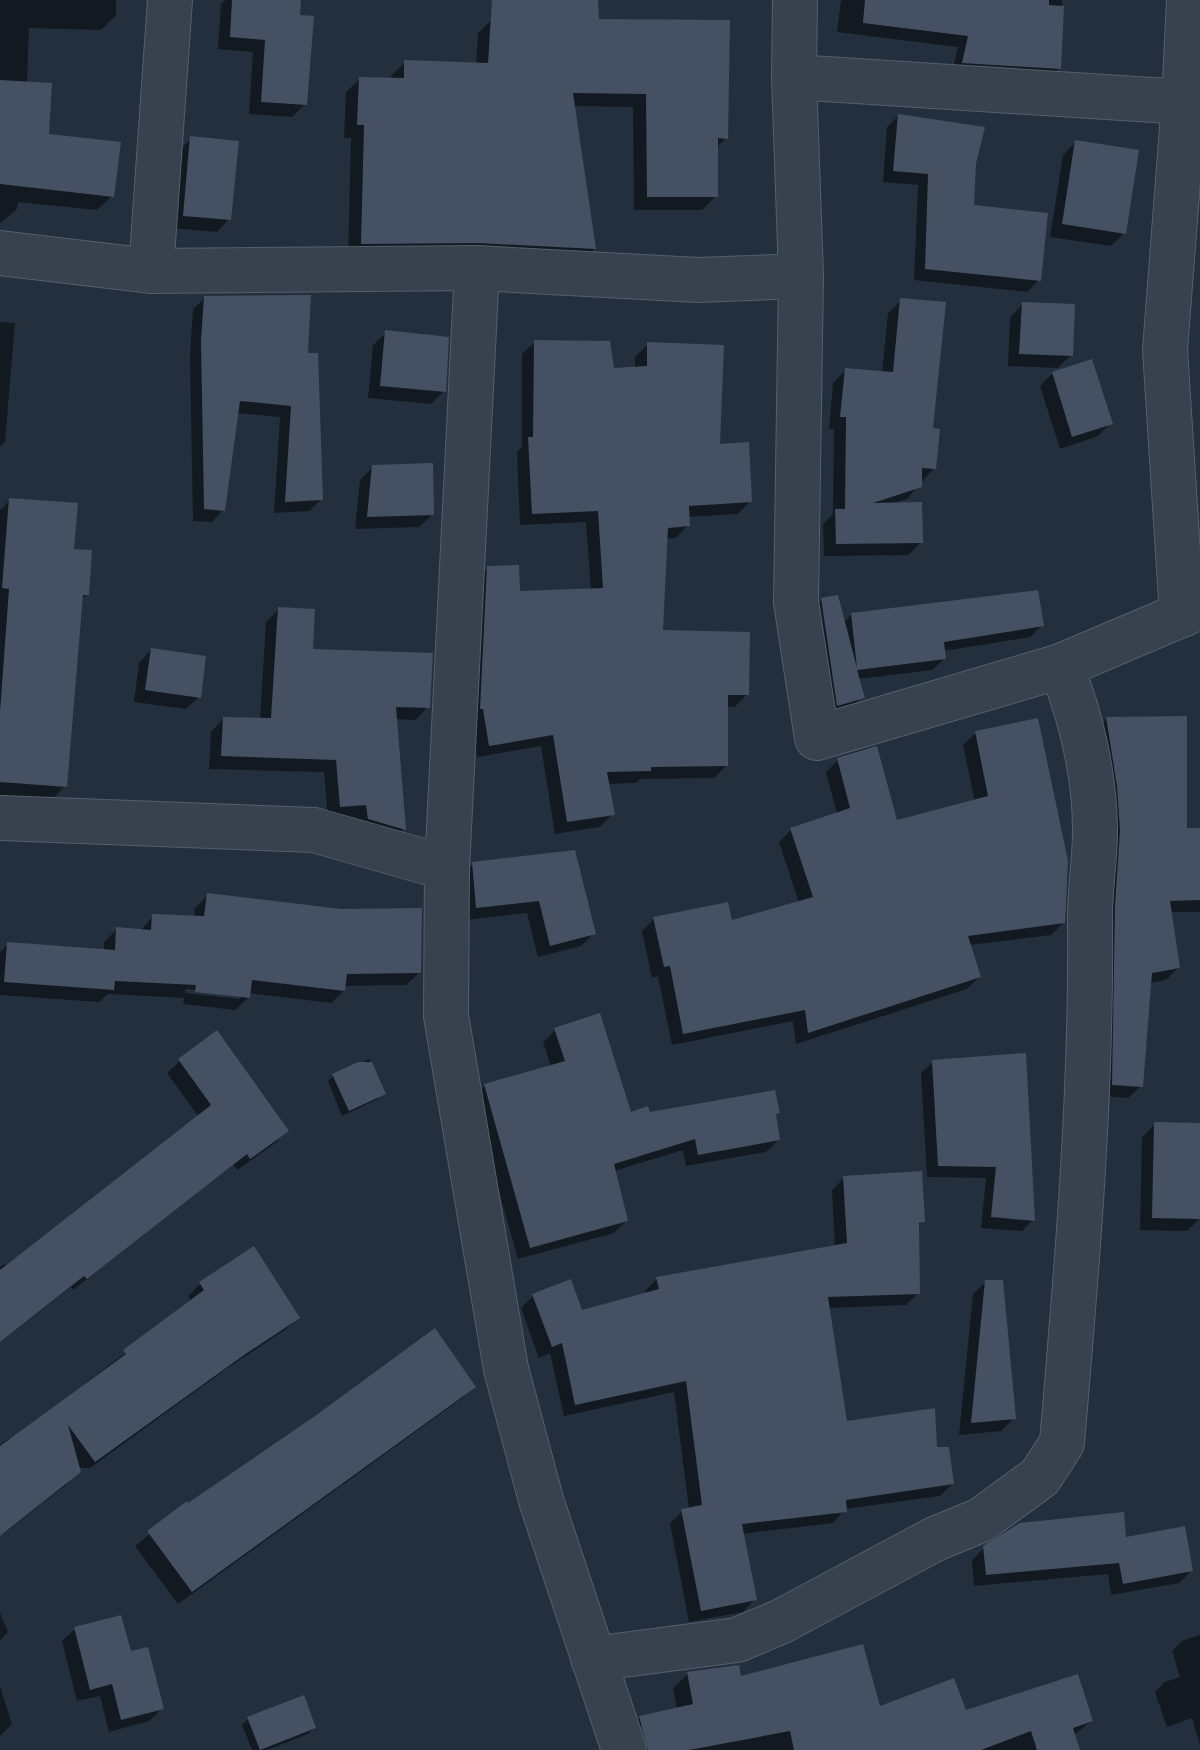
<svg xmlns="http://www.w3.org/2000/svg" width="1200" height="1750" viewBox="0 0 1200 1750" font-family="'Public Sans',sans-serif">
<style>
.shadow{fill:#0007;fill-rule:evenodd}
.building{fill:#455162}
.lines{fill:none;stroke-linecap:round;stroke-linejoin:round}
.minor-casing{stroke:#565f6c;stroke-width:46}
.minor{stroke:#38414e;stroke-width:44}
</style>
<rect width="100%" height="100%" fill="#242f3e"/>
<g class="shadow">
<polygon points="0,0 116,0 116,15 101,30 29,28 27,84 47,136 112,196 97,210 18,202 17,209 0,223"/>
<polygon points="225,0 299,0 305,104 292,117 249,114 253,52 218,49 221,4"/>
<polygon points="841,0 1062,0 1059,68 1047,79 952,73 958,47 837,32"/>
<polygon points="492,19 728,22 726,138 716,148 716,196 702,210 634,210 633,107 573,106 594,249 580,262 348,257 351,138 344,138 346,92 360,79 391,80 391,76 405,62 476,64 478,33"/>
<polygon points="898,116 974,163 972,207 1039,280 1027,292 914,280 918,185 883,182 887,127"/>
<polygon points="191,139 229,219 217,232 171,228 178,151"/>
<polygon points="1076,142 1124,233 1111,246 1050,237 1063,155"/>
<polygon points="205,298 306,355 321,500 309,511 274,513 280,417 236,413 223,510 212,522 193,521 190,354 193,309"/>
<polygon points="901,301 931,430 934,468 907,499 893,503 921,542 908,555 824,556 823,524 833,514 834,429 829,429 833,383 846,370 882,373 888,313"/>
<polygon points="1023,304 1071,355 1058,368 1008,366 1010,317"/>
<polygon points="0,322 15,323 5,442 0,447"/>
<polygon points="386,333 444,391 431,404 368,398 373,345"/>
<polygon points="535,342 612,371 635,369 635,357 648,344 718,446 750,501 738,514 687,517 688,525 676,538 665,539 661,632 747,694 735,707 726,706 726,766 714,778 640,779 636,783 607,784 612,814 600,827 555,834 541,746 477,757 471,721 475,581 488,568 518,593 591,590 586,522 520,525 517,452 522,447 522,354"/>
<polygon points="1053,373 1111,423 1098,436 1060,449 1040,386"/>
<polygon points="373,467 432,515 419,527 355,529 360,480"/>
<polygon points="10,500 72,551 87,594 81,600 65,786 51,801 0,797 0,510"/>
<polygon points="822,600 843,623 851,615 1041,626 1030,637 943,651 944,659 932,670 858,679 862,697 851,709 826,716 810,611"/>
<polygon points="279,609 311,651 428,707 415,720 395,719 403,829 391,842 355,832 354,817 328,819 324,772 209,769 211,732 223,719 260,720 266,622"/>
<polygon points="151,650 199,697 186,709 134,702 139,663"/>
<polygon points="1106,719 1185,830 1200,830 1200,912 1169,912 1178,968 1166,980 1150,983 1141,1086 1128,1098 1101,1096 1094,732"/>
<polygon points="976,733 1063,923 1051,935 969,945 979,977 967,989 796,1044 793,1021 672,1045 658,976 652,978 642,931 654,919 730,923 799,903 779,842 791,830 837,814 826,772 838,760 895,822 975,802 963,745"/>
<polygon points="574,852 594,933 581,946 538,957 527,913 464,920 460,877 473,864"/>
<path d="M208 895 419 973 406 985 344 986V991L331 1003 248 993V998L235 1010 183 1004 184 998 108 994 99 1002 0 995V952L8 944 104 951V942L117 929 140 931 153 916 194 918 195 908ZM186 989 240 995V999L185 993Z"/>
<polygon points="555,1030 630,1114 778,1112 774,1116 778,1140 766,1152 686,1166 683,1150 614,1171 626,1221 614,1233 518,1259 473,1099 485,1086 551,1067 543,1042"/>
<polygon points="369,1059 384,1093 378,1099 342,1116 328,1081 334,1075"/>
<polygon points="180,1061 286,1131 274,1144 237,1170 233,1165 73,1290 71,1287 0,1342 0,1267 5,1264 8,1267 199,1117 167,1073"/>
<polygon points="933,1062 1033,1220 1022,1231 981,1228 986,1178 927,1177 921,1073"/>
<polygon points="1155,1124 1200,1125 1200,1218 1187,1231 1140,1230 1142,1137"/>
<polygon points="844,1178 923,1221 917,1227 918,1293 906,1305 828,1308 845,1423 935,1449 952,1484 940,1496 845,1509 833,1523 742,1534 755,1599 743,1612 689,1622 670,1523 682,1511 689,1509 674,1392 564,1416 550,1353 539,1358 521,1308 533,1296 581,1312 646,1295 645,1291 657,1279 835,1247 832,1190"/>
<polygon points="986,1282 1014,1418 1001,1431 959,1435 973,1294"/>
<polygon points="201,1283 298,1318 285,1330 229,1367 90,1468 78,1468 79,1472 66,1485 2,1535 0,1445 9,1438 11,1440 192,1302 188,1296"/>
<polygon points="474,1386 461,1399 178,1604 135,1546 187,1504"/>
<polygon points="1125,1540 1191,1571 1179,1583 1111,1595 1108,1574 974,1586 972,1560 984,1548"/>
<polygon points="0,1613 8,1632 0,1641"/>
<polygon points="75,1629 162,1708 149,1721 109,1732 100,1696 77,1701 62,1641"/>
<polygon points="1200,1635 1200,1745 1192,1718 1167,1727 1155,1692 1165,1682 1180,1677 1172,1651 1182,1641"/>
<polygon points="688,1674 740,1679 879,1709 1091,1721 1073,1736 1078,1750 652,1750 644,1726 640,1726 648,1750 631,1750 625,1732 640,1718 677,1710 673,1688"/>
<polygon points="0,1686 12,1724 0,1736"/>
<polygon points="248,1719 314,1728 308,1734 267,1750 252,1750 242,1725"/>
</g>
<g class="building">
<polygon points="232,0 301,0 300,15 314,16 307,105 261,102 265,40 230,37"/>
<polygon points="492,0 598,0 599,19 730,20 728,139 718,138 718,197 647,197 646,94 573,93 596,249 478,243 361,244 364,125 357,125 359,77 404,78 404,60 488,63"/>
<polygon points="865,0 1049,0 1049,5 1064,6 1061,69 962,63 968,36 863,23"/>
<polygon points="0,80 52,83 49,134 121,142 114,197 0,184"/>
<polygon points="898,114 985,127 976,163 974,205 1048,213 1041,281 925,269 928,174 893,171"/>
<polygon points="190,136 239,141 231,220 183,216"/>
<polygon points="1075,140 1139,150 1126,234 1062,224"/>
<polygon points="311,295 308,353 318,353 323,500 285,502 291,406 240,401 225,511 204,509 201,341 204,296"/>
<polygon points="900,298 946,302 933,428 940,429 936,469 922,468 922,487 873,503 922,502 923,543 836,544 835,509 845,509 846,417 840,417 845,368 893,372"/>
<polygon points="1022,302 1075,304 1073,356 1019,354"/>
<polygon points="385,330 449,337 446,392 380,386"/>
<polygon points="534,340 610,341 614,368 647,366 647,342 724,345 720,444 749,442 752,502 689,506 690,526 668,528 663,630 750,632 749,695 728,695 728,766 651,767 651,771 607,772 615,815 567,822 553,735 489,746 483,709 480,709 487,566 519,565 520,591 603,588 598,511 532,514 528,437 533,437"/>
<polygon points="1092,359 1113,424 1072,437 1052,372"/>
<polygon points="433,463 434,515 367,517 372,465"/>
<polygon points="9,498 78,503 74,549 92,550 89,595 83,595 67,787 0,782 0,712 9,589 2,588"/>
<polygon points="1038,590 1044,626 944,642 946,659 857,670 865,698 837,706 821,598 838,595 857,668 851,613"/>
<polygon points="278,607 315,609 313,649 433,653 430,708 396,707 406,830 368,819 366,805 340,807 336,760 221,756 223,717 271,718"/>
<polygon points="151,648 206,656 201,698 145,690"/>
<polygon points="1187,716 1187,828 1200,828 1200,900 1170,901 1180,968 1152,973 1143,1087 1112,1085 1115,906 1120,830 1117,786 1106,717"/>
<polygon points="1038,718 1068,861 1065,923 968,936 981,977 808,1033 805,1010 683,1034 670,966 664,967 653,917 728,902 732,920 813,897 790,828 850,808 837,758 877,746 897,820 988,796 975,731"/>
<polygon points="575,850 596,934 550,946 539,901 476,908 472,862"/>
<polygon points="207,893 341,909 422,908 421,973 347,974 345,991 252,980 250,998 195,992 196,985 115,981 114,990 4,982 7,942 115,950 116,927 151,930 152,914 204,916"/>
<polygon points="600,1013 631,1112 648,1106 650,1112 775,1090 780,1113 776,1114 780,1140 698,1155 695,1139 614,1164 628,1221 530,1248 484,1084 565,1061 554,1028"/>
<polygon points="217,1030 289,1131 250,1159 247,1154 87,1279 84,1276 0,1342 0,1270 211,1105 178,1059"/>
<polygon points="1026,1053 1035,1221 991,1217 996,1167 938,1166 932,1060"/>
<polygon points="358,1062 372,1062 386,1094 349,1111 332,1074"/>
<polygon points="1154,1122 1200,1123 1200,1219 1152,1218"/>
<polygon points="922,1171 925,1222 919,1223 920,1294 828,1297 847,1421 935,1408 937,1447 949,1447 954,1484 846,1500 847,1512 742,1524 757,1600 701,1611 681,1509 702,1505 686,1381 575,1405 562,1343 552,1347 532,1294 571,1279 582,1310 659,1289 656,1277 847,1243 843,1176"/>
<polygon points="254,1246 300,1318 244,1355 95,1462 68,1425 81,1472 0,1536 0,1446 126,1354 123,1350 204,1290 199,1282"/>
<polygon points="985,1280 1003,1280 1016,1419 971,1423"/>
<polygon points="435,1328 476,1387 192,1592 147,1531 187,1501 188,1503 315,1416"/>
<polygon points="1124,1512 1126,1537 1185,1526 1193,1571 1123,1584 1119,1563 986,1575 983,1546 1020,1523"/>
<polygon points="121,1615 131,1651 148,1647 164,1709 121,1720 112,1684 90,1690 74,1627"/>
<polygon points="863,1644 880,1706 954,1678 966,1710 1078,1674 1093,1721 1073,1728 1080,1750 1037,1750 1031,1731 981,1750 794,1750 790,1731 689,1750 648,1750 639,1716 693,1704 687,1672 739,1665 741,1676"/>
<polygon points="304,1695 316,1728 260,1750 247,1717"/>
</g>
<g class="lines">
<g class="minor-casing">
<g id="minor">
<polyline points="795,0 794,77 801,276 796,602 817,738 1061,666 1200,607"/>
<polyline points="794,77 1200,103"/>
<polyline points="0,253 151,271 477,268 698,280 801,276"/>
<polyline points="477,268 447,868 446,1016 506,1369 541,1500 624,1750"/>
<polyline points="151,271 170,0"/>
<polyline points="1182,615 1165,350 1184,102 1189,0"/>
<polyline points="0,818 314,830 447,868"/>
<path d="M593 1659 737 1640 780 1622 935 1539 981 1520 1040 1477 1062 1443C1077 1267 1092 1092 1090 916 1090 888 1095 860 1095 831 1095 776 1081 717 1061 666"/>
</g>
</g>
<use href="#minor" class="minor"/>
</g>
</svg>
